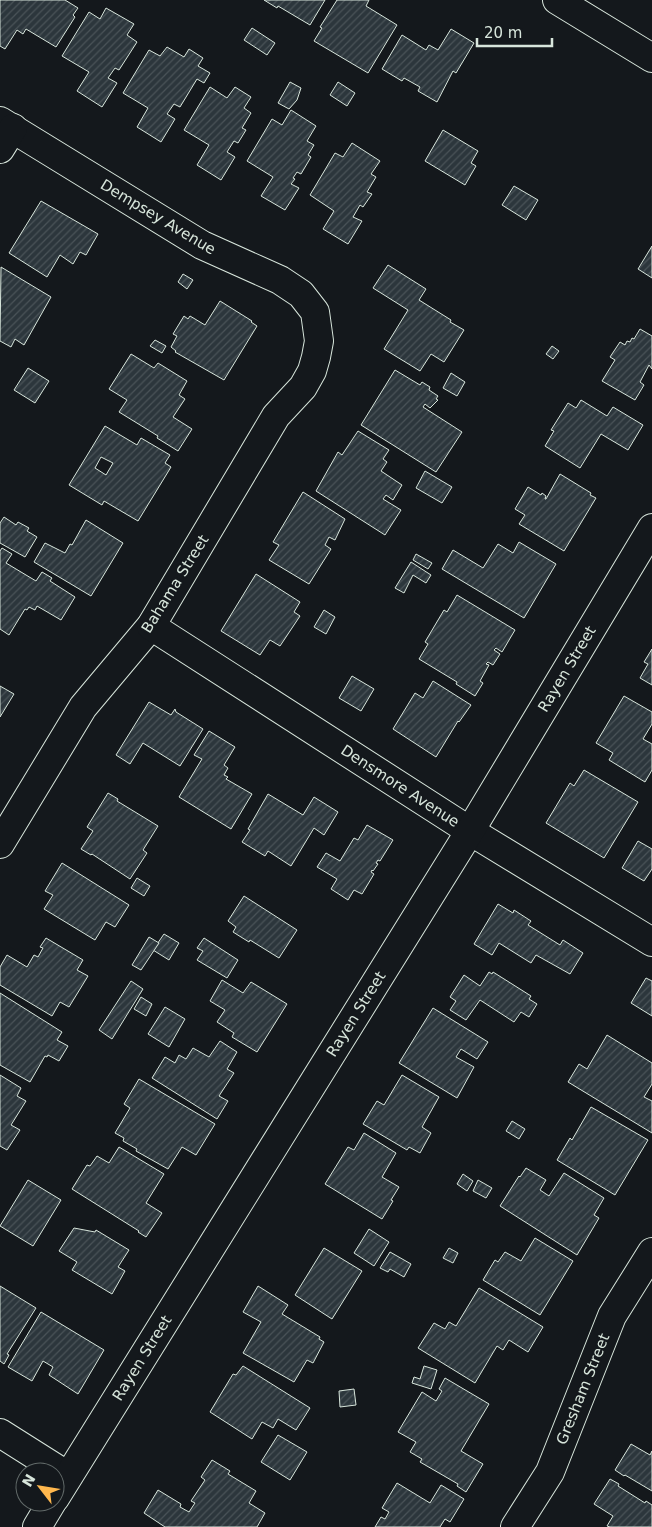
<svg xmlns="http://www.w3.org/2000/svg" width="652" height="1527" viewBox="0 0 652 1527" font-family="'DejaVu Sans',sans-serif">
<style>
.building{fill:url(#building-hatch);stroke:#d8e6dc;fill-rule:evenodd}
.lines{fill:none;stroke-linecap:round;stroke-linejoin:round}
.minor-casing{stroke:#d8e6dc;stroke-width:30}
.major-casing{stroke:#d8e6dc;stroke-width:30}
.minor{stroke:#14181c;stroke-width:28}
.major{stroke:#14181c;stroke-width:28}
.labels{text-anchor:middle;stroke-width:4;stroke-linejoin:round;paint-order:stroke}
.street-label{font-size:15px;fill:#d8e6dc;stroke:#14181c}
</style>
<defs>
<pattern id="building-hatch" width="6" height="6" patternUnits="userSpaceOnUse" patternTransform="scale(1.25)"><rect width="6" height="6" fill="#2c363c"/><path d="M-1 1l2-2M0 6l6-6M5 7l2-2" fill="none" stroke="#4a5358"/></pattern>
</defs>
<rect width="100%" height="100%" fill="#14181c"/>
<g class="building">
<polygon points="0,0 65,0 78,8 73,15 75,17 56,47 26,29 23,34 17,30 5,49 0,46"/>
<polygon points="264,0 325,0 310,25 278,6 277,8"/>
<polygon points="337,0 369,0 366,6 397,25 368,73 314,41 322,28 320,27"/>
<polygon points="106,8 134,24 127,35 137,42 119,70 115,68 108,78 117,83 102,107 77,91 89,72 62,56 89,12 100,19"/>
<polygon points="252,28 275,43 267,55 244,40"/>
<polygon points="451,29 474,43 456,73 453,71 437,102 418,91 420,87 404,78 402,81 382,69 402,35 426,50 429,45 438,50"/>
<polygon points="167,47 184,57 189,49 203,58 198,66 210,73 204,83 197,79 180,107 174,104 167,114 175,119 161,142 137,127 148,108 123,93 149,50 160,56"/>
<polygon points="290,82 301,88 297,100 289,109 278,103"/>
<polygon points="338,82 355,93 347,106 330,95"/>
<polygon points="210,87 227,98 235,87 251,97 244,108 251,113 242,128 246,130 238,143 234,141 227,152 235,157 221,180 197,165 209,145 184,130"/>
<polygon points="291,110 316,126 307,141 314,145 308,155 311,157 301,174 297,172 293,178 295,179 291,184 299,188 285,210 261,196 273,177 247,161 272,119 282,125"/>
<polygon points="443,130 478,151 471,163 476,166 465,185 425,161"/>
<polygon points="352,143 380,161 371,174 376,177 367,192 372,194 363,207 360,205 353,217 362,221 348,244 323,229 334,211 310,195 335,153 343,157"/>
<polygon points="514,186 538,200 526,220 502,205"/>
<polygon points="41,201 98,234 86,255 80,252 73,264 60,255 47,277 9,253"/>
<polygon points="652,246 652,278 638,269"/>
<polygon points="388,265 426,289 419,300 451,320 450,322 464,330 444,362 431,354 420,371 384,349 408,310 373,288"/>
<polygon points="1,267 51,297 24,345 15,339 11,347 0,341"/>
<polygon points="183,274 193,280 187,289 178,282"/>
<polygon points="220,301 252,321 251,322 257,326 224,380 175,352 176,351 171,347 177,336 173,334 184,316 188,319 190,316 205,325"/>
<polygon points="640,329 652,336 652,369 649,365 640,382 644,385 635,400 602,381 615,360 610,357 620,342 625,345 627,341 630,342 632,338 634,339"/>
<polygon points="155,340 166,346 162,353 150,346"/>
<polygon points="552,346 559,351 553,359 546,354"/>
<polygon points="131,354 154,368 158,363 187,381 179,395 185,399 173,417 192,429 178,451 157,438 158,436 119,412 127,400 109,389"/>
<polygon points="28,368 49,381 35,403 14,390"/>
<polygon points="395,370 420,385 422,382 430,387 429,390 438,396 436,399 438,400 430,408 425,404 423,407 462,432 436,472 361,425"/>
<polygon points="451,373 465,382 457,396 443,388"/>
<polygon points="581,400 607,416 613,407 643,425 628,450 601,434 580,468 545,446 554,431 551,430 568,403 576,408"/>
<path d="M105 426 137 445 141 438 170 455 165 463 171 467 138 521 104 501 102 505 69 485ZM101 457 113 463 106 475 95 468Z"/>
<polygon points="358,431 389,450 383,459 387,462 381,471 402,485 393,500 386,495 383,499 401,510 385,535 316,491 338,452 342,455"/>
<polygon points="425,471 452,487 442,503 416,488"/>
<polygon points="560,474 591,493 590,495 596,498 564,551 519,524 525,515 515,509 528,487 541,495 542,493 546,496 545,499 546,499"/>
<polygon points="303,492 345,519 335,540 329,537 325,545 331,549 309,584 269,560 279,545 273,542"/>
<polygon points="4,517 16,525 18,522 29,528 27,531 37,537 25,557 0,543 0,523"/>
<polygon points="86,520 123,543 91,596 34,562 45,543 65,553 70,544 72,545"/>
<polygon points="519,542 556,564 524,618 442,569 453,550 483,568 498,544 513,553"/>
<polygon points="2,548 12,554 6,563 36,581 42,572 52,578 50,581 75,597 61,620 37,606 35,610 29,607 27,610 25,609 9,635 0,629 0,551"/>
<polygon points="416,554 432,563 428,569 413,560"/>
<polygon points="411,562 431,575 426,583 413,575 404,593 395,588"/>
<polygon points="256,574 300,602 294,612 300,616 280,646 270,640 260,655 221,631"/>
<polygon points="457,595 515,630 502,652 496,648 494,650 500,654 493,665 488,662 486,664 489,665 480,681 483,683 475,696 456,684 457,682 419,659 428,644 425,642 444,610 447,612"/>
<polygon points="324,610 335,617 326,634 314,627"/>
<polygon points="652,649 652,685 640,678 648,664 644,662"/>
<polygon points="352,676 374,689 361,711 339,698"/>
<polygon points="433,681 471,705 459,722 458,721 436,757 393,729 415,693 423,698"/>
<polygon points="0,686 14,694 0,717"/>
<polygon points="624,696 652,712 652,724 643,739 652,744 652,770 645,782 609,760 613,753 596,743"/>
<polygon points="149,702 171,715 175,709 176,712 203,729 180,766 143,743 130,764 116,755"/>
<polygon points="209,731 235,747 224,765 228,768 224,775 228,777 226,779 252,794 231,829 179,797 202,759 194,755"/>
<polygon points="584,770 638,802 604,858 546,823 570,783 574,786"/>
<polygon points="108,793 118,799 117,801 158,826 143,850 147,853 130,879 92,854 91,855 81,849 93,831 87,827"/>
<polygon points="268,794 303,815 314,797 338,812 324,835 314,828 291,866 268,851 265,856 242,842 250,830 248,829"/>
<polygon points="367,825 393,840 380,861 378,860 376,863 378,864 373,871 372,870 371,872 374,874 362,894 354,890 348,900 331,889 337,879 317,867 326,853 340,861 354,838 358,840"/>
<polygon points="638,841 652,849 652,869 644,881 622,868"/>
<polygon points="62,863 129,905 115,927 106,922 95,940 44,909 53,895 45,891"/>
<polygon points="137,878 150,886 144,896 131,888"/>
<polygon points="244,896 297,930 279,958 250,940 249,942 233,932 236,927 228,921"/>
<polygon points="498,904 513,913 514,910 531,921 528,925 560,945 563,940 583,953 570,974 536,955 531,963 499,943 492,955 474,944"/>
<polygon points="164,934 179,943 169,960 153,950"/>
<polygon points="149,937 159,943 141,970 132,965"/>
<polygon points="46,938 83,960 77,970 88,976 69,1007 60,1002 52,1016 0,985 0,967 7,955 27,967 34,955 38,957 43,948 40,947"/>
<polygon points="204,938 238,960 227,978 197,960 203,951 197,948"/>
<polygon points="489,972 492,974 493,972 531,996 529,999 537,1004 529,1017 521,1012 514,1022 480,1000 466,1020 450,1010 456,1001 450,997 464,975 480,986"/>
<polygon points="646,978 652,981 652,1016 631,1003"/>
<polygon points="222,980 243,993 251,982 287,1004 257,1052 232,1037 234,1033 217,1022 225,1010 210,1001"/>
<polygon points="131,981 143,989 112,1039 99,1030"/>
<polygon points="0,993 62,1032 57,1040 68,1046 59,1061 48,1055 47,1057 45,1056 30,1082 0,1065"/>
<polygon points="141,997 152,1004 146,1016 134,1009"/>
<polygon points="165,1007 185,1019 169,1047 148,1034"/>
<polygon points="433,1008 488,1042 477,1059 461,1049 456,1057 474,1067 457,1098 399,1063"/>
<polygon points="607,1035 652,1063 652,1084 644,1097 652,1101 652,1133 568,1082 579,1064 587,1069"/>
<polygon points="220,1041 237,1052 227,1069 234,1073 219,1096 228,1101 217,1119 152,1078 165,1057 175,1063 179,1055 186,1059 193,1048 209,1057"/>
<polygon points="0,1075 21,1088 17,1096 26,1101 11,1125 20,1130 7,1150 0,1146"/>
<polygon points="402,1075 439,1097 422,1127 431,1133 420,1153 409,1147 407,1150 363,1124 377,1101 384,1105"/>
<polygon points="139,1079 215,1124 196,1155 182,1147 168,1169 136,1151 137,1149 123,1141 124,1138 115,1133 130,1108 124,1104"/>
<polygon points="591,1107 648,1140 615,1195 557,1160 570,1138 572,1140"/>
<polygon points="512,1121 525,1129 519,1139 506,1131"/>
<polygon points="364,1133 396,1153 382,1177 399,1187 391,1200 393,1201 382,1219 325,1184 348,1147 354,1150"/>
<polygon points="119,1147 164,1174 146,1203 162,1213 146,1237 138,1232 139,1231 72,1189 87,1165 90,1166 97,1156 109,1163"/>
<polygon points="526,1168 546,1180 540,1190 549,1196 564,1173 604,1198 594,1215 599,1218 577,1255 500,1206 519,1176 520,1177"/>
<polygon points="463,1174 473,1181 467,1191 457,1184"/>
<polygon points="28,1180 61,1200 33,1246 0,1226"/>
<polygon points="478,1180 492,1188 486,1198 473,1191"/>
<polygon points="74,1228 95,1232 96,1230 129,1250 118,1267 125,1271 112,1294 72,1270 77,1262 59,1251"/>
<polygon points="369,1229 389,1242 374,1266 354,1253"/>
<polygon points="535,1238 573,1261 540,1315 483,1280 495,1260 498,1262 505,1252 521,1261"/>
<polygon points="324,1248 362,1271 332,1319 295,1295"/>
<polygon points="449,1248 458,1253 453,1263 443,1258"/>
<polygon points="390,1252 411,1264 404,1277 390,1269 388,1272 380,1268"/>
<polygon points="0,1286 36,1308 7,1354 9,1355 4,1364 0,1361"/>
<polygon points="258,1286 288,1305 282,1314 320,1337 319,1339 324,1342 313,1363 307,1360 294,1382 243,1353 261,1322 243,1312"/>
<polygon points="479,1288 543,1327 528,1352 509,1340 503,1350 497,1346 475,1383 418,1348 434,1323 445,1329 449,1322 456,1326"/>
<polygon points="41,1312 104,1350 78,1394 49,1375 53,1367 43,1361 32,1381 8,1367"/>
<polygon points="243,1366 310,1408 296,1430 278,1419 273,1428 262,1422 252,1439 210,1412 233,1374 236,1375"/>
<polygon points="424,1366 437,1370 431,1389 412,1383 414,1377 420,1379"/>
<polygon points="445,1378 489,1404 461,1451 483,1464 466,1492 457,1486 458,1484 420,1462 422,1459 410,1452 416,1442 398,1432 422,1392 436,1401 442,1391 439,1389"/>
<polygon points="354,1389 356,1405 340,1407 339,1391"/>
<polygon points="278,1435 307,1452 290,1480 261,1462"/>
<polygon points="631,1444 650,1455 652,1451 652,1491 625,1475 624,1476 615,1470"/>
<polygon points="212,1460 230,1471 228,1474 256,1491 249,1503 265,1513 257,1527 165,1527 144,1513 158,1490 181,1504 180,1507 189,1512 195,1503 191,1501 205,1480 201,1477"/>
<polygon points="610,1479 619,1484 618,1486 645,1503 646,1501 652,1505 652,1527 610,1527 607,1526 613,1516 594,1504"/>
<polygon points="397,1483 430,1503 441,1485 464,1499 450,1522 445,1519 440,1527 375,1527 381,1517 385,1519 389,1512 382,1508"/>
</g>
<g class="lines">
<g class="minor-casing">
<g id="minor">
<polyline points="0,121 202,245 280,280 301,294 315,312 319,341 316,357 312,371 303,387 276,416 151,626 83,707 0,844"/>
<polyline points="0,149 13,128"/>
<polyline points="151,626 470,831 652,942"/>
<polyline points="0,1433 68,1476"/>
<polyline points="55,1498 470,831 652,528"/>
<polyline points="37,1527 52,1502"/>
<polyline points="515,1527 550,1472 612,1316 652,1252"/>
</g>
</g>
<g class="major-casing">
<polyline id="major" points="557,0 652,58"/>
</g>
<use href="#minor" class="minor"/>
<use href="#major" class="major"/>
</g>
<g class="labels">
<g class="street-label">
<text transform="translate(158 217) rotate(31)" y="5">Dempsey Avenue</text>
<text transform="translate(175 584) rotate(-58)" y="5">Bahama Street</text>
<text transform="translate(567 669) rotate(-59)" y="5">Rayen Street</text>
<text transform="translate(400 786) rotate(33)" y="5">Densmore Avenue</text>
<text transform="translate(356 1014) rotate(-58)" y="5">Rayen Street</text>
<text transform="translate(142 1358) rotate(-58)" y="5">Rayen Street</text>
<text transform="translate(583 1389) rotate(-68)" y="5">Gresham Street</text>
</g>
</g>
<g transform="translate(40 1487) rotate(301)"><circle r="24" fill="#14181c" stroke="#626a69"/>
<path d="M0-4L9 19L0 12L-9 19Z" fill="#ffb74d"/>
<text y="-8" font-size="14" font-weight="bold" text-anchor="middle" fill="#d8e6dc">N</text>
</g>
<path d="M477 38v8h75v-8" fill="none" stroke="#d8e6dc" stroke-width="2.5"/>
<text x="484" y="38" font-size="15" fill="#d8e6dc" stroke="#14181c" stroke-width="4" paint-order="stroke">20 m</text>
</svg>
